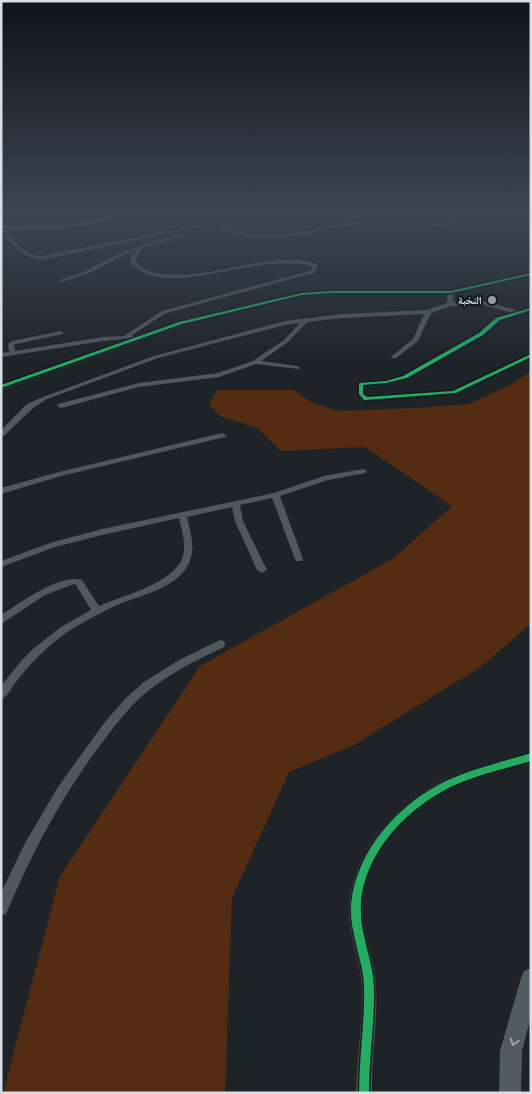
<svg xmlns="http://www.w3.org/2000/svg" width="532" height="1094" viewBox="0 0 532 1094" font-family="'Nunito Sans','Noto Naskh Arabic',sans-serif">
<style>
.green{fill:#532c12}
.lines{fill:none;stroke-linecap:round;stroke-linejoin:round}
.street{fill:#50575d;fill-rule:evenodd}
.secondary{fill:#525a62;fill-rule:evenodd}
.primary{fill:#59626a;fill-rule:evenodd}
.cycleway-casing{stroke:#121a21;stroke-width:3}
.cycleway{fill:#26ab63;fill-rule:evenodd}
.oneway{stroke:#9ca3a9}
.poi-dot{fill:#979da2;stroke:#121a21;stroke-width:2}
.labels{text-anchor:middle;stroke-width:4.5;stroke-linejoin:round;paint-order:stroke}
.far-poi-label{font-size:11px;font-weight:bold;fill:#d8dee3;stroke:#121a21;text-anchor:end}
</style>
<rect width="100%" height="100%" fill="#1e2328"/>
<g class="green">
<polygon points="513,215 531,217 531,232 513,230 508,225"/>
<polygon points="531,371 531,624 480,667 354,745 289,772 232,898 225,1093 3,1093 60,876 200,666 394,558 452,506 365,447 281,451 257,428 220,416 209,404 217,390 294,390 311,402 338,411 416,408 469,404 512,384"/>
</g>
<g class="lines">
<g class="street">
<polygon points="213,212 223,212 201,217 199,216"/>
<path d="M281 212H291L223 228C260 238 288 236 325 226 330 225 336 226 340 224 344 222 346 219 350 217 357 213 365 212 372 212L353 219 347 223C364 221 382 218 399 218 415 217 435 227 450 223L441 212H446L448 215 458 212H468L450 217 455 224 444 227 415 221 398 220 329 228 309 235 271 239 244 237 204 226 41 260C23 257 11 245 2 230L4 226H8L6 230C14 243 26 255 41 256L204 224 219 227Z"/>
<path d="M182 233 185 235 184 236 143 248 137 256 136 262C141 266 146 271 152 272 198 283 248 258 294 260 302 260 310 262 317 264L318 268 313 273 166 313 132 335 134 337 133 338 103 341 1 357V353L9 352 8 344 12 341 61 331 63 332V334L16 344 14 345 15 351 103 337 124 336 162 311 309 271 312 268V266C276 259 241 269 205 275 187 278 165 281 147 274 142 272 136 267 131 264V256L137 250 128 253 87 274 62 282 59 280 83 272 124 251Z"/>
<polygon points="451,290 454,292 453,302 483,301 520,311 531,307 531,311 500,320 483,335 407,378 386,384 364,386 364,394 368,397 453,390 531,353 531,358 456,393 364,400 358,394 359,383 386,380 403,376 479,333 496,318 513,313 483,305 451,306 431,313 418,341 396,358 392,358 391,357 413,339 424,314 343,318 307,322 288,342 261,361 297,366 300,368 299,369 256,364 219,377 139,387 61,408 57,406 58,404 139,383 218,373 253,361 284,340 300,323 285,325 158,358 47,399 33,408 4,436 1,436 1,430 27,404 43,397 154,356 285,321 343,314 427,310 447,303 448,292"/>
<polygon points="222,433 226,435 225,437 61,476 1,494 1,488 59,472"/>
<path d="M363 469 367 471 366 473 328 480 280 496 303 559 302 561H296L295 559 272 498 240 505 243 521 267 570 262 573 257 570 235 521 232 507 187 517C191 535 198 554 184 571 169 590 139 596 117 605 100 613 83 622 67 632 48 646 30 663 16 682 11 688 8 697 1 699V686L21 661 33 649 61 627 91 610 76 585 74 584 45 595 1 624V615C20 603 60 573 82 580L99 606C121 596 176 583 183 556 186 544 182 530 179 518L102 535 55 547 1 567V561L50 543 102 529 274 493 324 476Z"/>
<path d="M220 640 224 641 225 644 224 647C195 661 166 675 142 696 125 711 112 730 98 748 60 799 31 855 6 914L1 915V893L25 843 58 787 104 723 127 697 144 682 179 660Z"/>
<path d="M531 752V762C508 769 484 774 462 783 414 804 366 849 363 904 360 932 375 958 376 986 378 1022 371 1057 372 1093H356C357 1057 363 1022 362 987 361 959 347 933 349 904 354 850 397 803 444 780 472 767 502 761 531 752Z"/>
</g>
<g class="secondary">
<polygon points="531,272 531,276 451,294 332,294 302,296 184,325 1,390 1,384 178,321 302,292 332,290 451,290"/>
<polygon points="531,968 531,1016 522,1051 521,1093 499,1093 500,1051 521,978 524,971"/>
</g>
<polygon class="primary" points="138,212 156,212 58,230 1,229 1,225 58,225"/>
<g class="cycleway-casing">
<g id="cycleway">
<polygon points="531,273 531,275 451,293 332,293 302,295 182,324 1,388 1,385 179,322 302,293 332,291 451,291"/>
<polygon points="531,308 531,310 500,320 483,335 407,378 386,383 363,385 363,394 367,397 453,391 531,354 531,357 456,393 366,400 364,400 359,394 359,383 386,381 403,376 479,333 496,318"/>
<path d="M531 753V761C508 768 484 773 462 782 413 802 364 849 361 905 359 933 373 959 374 987 375 1022 369 1057 369 1093H359C359 1057 365 1022 364 986 363 959 349 932 351 904 356 850 400 802 448 780 474 768 503 762 531 753Z"/>
</g>
</g>
<use href="#cycleway" class="cycleway"/>
</g>
<defs><path id="oneway-chevron" d="M-2-3.5L2.5 0L-2 3.5" fill="none" stroke-width="1.6" stroke-linecap="round" stroke-linejoin="round" transform="scale(1.25)"/></defs>
<use class="oneway" href="#oneway-chevron" transform="translate(514 1042) rotate(106)"/>
<linearGradient id="sky" x2="0" y2="1"><stop stop-color="#101316"/><stop offset="0.58" stop-color="#3b4553"/><stop offset="1" stop-color="#3b4553" stop-opacity="0"/></linearGradient>
<rect width="532" height="365" fill="url(#sky)"/>
<circle class="poi-dot" cx="492" cy="300" r="5"/>
<g class="labels">
<g class="far-poi-label">
<text x="482" y="304">النخبة</text>
</g>
</g>
<rect width="532" height="1094" fill="none" stroke="#d8dee3" stroke-width="5"/>
</svg>
